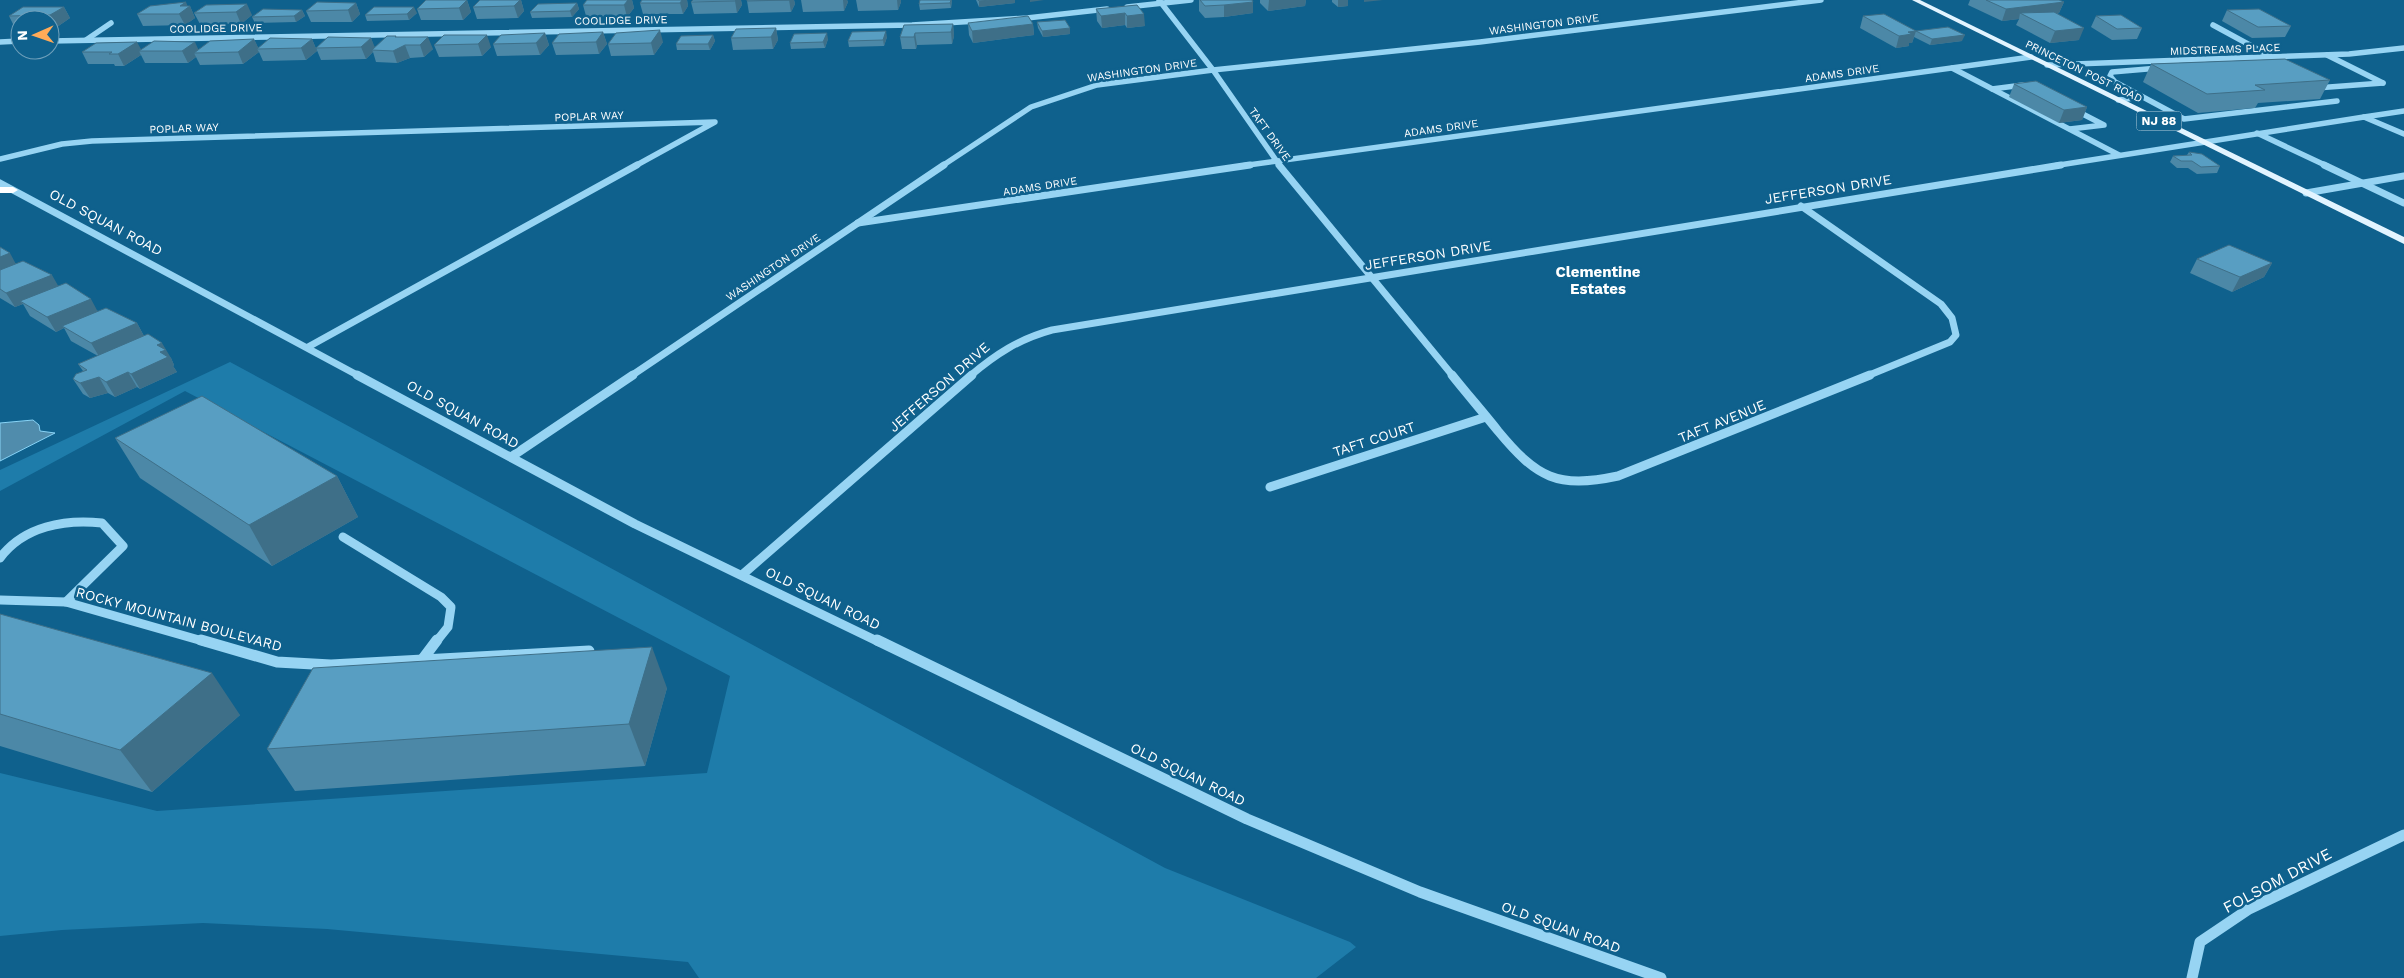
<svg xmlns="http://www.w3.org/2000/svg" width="2404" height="978" viewBox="0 0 2404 978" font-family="'Work Sans',sans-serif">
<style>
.green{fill:#1e7caa}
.water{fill:#508cac;stroke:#88d3f6}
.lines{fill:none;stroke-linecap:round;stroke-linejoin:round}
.minor-far3{stroke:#97d4f3;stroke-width:5.5}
.minor-far2{stroke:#97d4f3;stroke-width:7}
.minor-far1{stroke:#97d4f3;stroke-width:9}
.minor{stroke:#97d4f3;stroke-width:11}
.major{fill:#e2f4ff;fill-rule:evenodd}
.highway{fill:#fff;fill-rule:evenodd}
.wall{fill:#4c88a7}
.shaded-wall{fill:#3e6f88}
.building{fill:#589ec2;stroke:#3e6f88}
.labels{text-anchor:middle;stroke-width:5;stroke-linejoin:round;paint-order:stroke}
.far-street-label{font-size:11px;fill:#fff;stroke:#0f618d}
.shield{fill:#0f618d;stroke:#b7d0dd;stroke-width:1}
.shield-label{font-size:12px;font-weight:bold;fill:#fff}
.street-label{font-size:14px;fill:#fff;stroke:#0f618d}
.neighbourhood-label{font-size:15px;font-weight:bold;fill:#fff;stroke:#0f618d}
.near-street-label{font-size:16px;fill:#fff;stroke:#0f618d}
</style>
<rect width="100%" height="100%" fill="#0f618d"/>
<polygon class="green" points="230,362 1165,868 1350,942 1356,947 1316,978 699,978 688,962 327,929 203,923 62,930 0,936 0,773 157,811 707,773 730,676 185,391 0,491 0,470"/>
<polygon class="water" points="33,420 39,425 40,431 55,433 0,461 0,423"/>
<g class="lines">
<g class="minor-far3">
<polyline points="1159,0 1213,70 1280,166"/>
<polyline points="1127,7 1191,0"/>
<polyline points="2213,25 2270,56"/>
<polyline points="86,40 111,23"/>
<polyline points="50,41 912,25 1027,18 1107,9"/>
<polyline points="0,42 20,41"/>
<polyline points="2327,55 2383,83"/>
<polyline points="2047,65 2349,54 2404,48"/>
<polyline points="1952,68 2119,155"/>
<polyline points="2159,68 2112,72 2110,76 2115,82 2184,119 2337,101"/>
<polyline points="2316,88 2383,83"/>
<polyline points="1992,89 2023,85"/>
<polyline points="2118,100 2142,97"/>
<polyline points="2364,117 2404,111"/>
<polyline points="2070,129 2104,125 2075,110"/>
<polyline points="2257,133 2327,166"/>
<polyline points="0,159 62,144 92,141 715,122 635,166"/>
<polyline points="942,166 1031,107 1097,85 1213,70 1480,42 1821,0"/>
<polyline points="1241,166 2031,57"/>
<polyline points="2053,166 2364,117 2404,134"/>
</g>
<g class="minor-far2">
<polyline points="1279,165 1453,376"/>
<polyline points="2324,165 2404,203"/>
<polyline points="0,183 359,376"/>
<polyline points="2306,193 2404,176"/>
<polyline points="1801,206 1941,304 1952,318 1956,335 1950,342 1867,376"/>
<polyline points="858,223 1250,165"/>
<polyline points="308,347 637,165"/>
<polyline points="631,376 944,165"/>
<path d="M970 376C996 354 1019 339 1052 330L2061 165"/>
</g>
<g class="minor-far1">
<polyline points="357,375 635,524 879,642"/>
<path d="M1452 375C1467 394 1483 412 1498 431 1537 478 1557 489 1618 476L1870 375"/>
<polyline points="511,457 633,375"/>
<polyline points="1270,487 1486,417"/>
<polyline points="343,537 441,597 451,607 448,627 436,642"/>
<path d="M0 558C24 526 65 519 102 523L123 546 66 602"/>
<polyline points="742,575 972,375"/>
<polyline points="0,600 66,602 206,642"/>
</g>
<g class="minor">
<polyline points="201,640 277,662 331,665 589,651"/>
<polyline points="877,640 1247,819 1420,892 1661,978"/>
<polyline points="422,660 437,640"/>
<polyline points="2192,978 2200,942 2249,909 2404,835"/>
</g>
<polygon class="major" points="1912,0 1920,0 2404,237 2404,244"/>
<polygon class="highway" points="0,187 13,187 18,190 13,193 0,193"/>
</g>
<g class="wall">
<polygon points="467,0 471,12 463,20 421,20 417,9"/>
<polygon points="480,0 521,0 524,11 518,18 477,19 473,7"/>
<polygon points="632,0 634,8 627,17 586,16 583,5"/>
<polygon points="687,0 688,6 683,14 643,14 640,3"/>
<polygon points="693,0 741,0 742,5 737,13 694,14 691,2"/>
<polygon points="747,0 794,0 795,4 791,12 749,13 747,1"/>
<polygon points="801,0 847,0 848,2 844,11 803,12"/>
<polygon points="856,0 901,0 901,2 898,10 858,11"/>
<polygon points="920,0 952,0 951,8 920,10 919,4"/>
<polygon points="976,0 1015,0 1015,3 979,7"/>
<polygon points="1199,0 1252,0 1253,13 1224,17 1205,18 1199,11"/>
<polygon points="1260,0 1306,0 1305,6 1268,11 1260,3"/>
<polygon points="1332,0 1350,0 1348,0 1348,6 1338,7 1332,2"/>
<polygon points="1970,0 2059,0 2064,2 2059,13 2057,14 2079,40 2050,43 2016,25 2019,19 2002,21 1968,5"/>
<polygon points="356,3 360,14 352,22 311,22 306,11"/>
<polygon points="577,3 579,9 572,17 532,18 530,12"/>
<polygon points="206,5 252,15 241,24 200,24 194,13"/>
<polygon points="1137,5 1145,26 1127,28 1125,25 1102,28 1097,21 1096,9"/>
<polygon points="190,6 195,18 185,25 143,26 137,14"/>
<polygon points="64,7 70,18 57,27 50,27 50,20 20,20 20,27 15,28 9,16"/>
<polygon points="302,10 305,16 296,22 255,23 252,17"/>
<polygon points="2227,10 2291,26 2285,37 2252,38 2222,21"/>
<polygon points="417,13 409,20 367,21 365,15"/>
<polygon points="1863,16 1916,31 1962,41 1930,45 1914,37 1912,43 1909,43 1909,46 1896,48 1860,28"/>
<polygon points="2096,16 2142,28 2137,39 2112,40 2091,27"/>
<polygon points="1037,22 1070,28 1070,34 1043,37 1038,28"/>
<polygon points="968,23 1033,24 1034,35 973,43 969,35"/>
<polygon points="953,24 954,36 952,44 917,45 916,49 902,49 900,37 904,25"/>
<polygon points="776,28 778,40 773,49 733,50 731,38"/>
<polygon points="603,32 607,44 599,54 556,55 552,43"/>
<polygon points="545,33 549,45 540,55 497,56 493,44"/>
<polygon points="444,35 491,47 482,56 439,57 434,45"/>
<polygon points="713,35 715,41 710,50 677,50 676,44"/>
<polygon points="397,37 433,49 424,57 410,58 397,63 376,62 373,52 366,59 321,60 316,48 371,38 374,47"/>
<polygon points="887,37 884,46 849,47 848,41"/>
<polygon points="254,39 258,48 312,39 317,51 306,60 263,61 259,52 243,64 200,65 196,57 188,63 145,63 141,55 124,66 115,66 114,64 88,64 82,52 141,50 199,49"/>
<polygon points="828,39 825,48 791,49 790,43"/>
<polygon points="663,42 654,55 611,56 608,44"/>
<polygon points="2151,64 2330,80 2320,99 2258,103 2255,108 2198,113 2143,82"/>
<polygon points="2014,84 2087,107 2082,120 2059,123 2009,97"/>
<polygon points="2189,152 2220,166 2217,173 2197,174 2188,168 2177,168 2170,162 2173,156 2187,155"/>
<polygon points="0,247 16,264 58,286 98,311 137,323 144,336 171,358 174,365 173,366 177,372 140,389 137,387 115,397 108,393 90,398 83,394 73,379 83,371 78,364 98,356 71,341 64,328 56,332 30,316 23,304 15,307 0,298"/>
<polygon points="2197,259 2272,263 2264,277 2232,292 2190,273"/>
<polygon points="115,438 337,476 358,517 272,566 140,478"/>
<polygon points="0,614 240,715 152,792 0,746"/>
<polygon points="667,688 645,766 295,791 267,749"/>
</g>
<g class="shaded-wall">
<polygon points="467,0 471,12 463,20 459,8"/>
<polygon points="520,0 521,0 524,11 518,18 514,6"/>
<polygon points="628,0 632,0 634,8 627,17 624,5"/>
<polygon points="682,0 687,0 688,6 683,14 680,3"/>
<polygon points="736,0 741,0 742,5 737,13 735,1"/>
<polygon points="789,0 794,0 795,4 791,12"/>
<polygon points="843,0 847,0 848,2 844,11"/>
<polygon points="897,0 901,0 901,2 898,10"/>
<polygon points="951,0 952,0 951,8 950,3"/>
<polygon points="991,0 1015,0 1015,3 979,7 979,1"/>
<polygon points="1030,0 1044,0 1030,2"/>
<polygon points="1269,0 1306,0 1305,6 1268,11"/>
<polygon points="1338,0 1350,0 1348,0 1348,6 1338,7"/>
<polygon points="1364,0 1383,0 1364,2"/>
<polygon points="186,2 188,7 190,6 195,18 185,25 179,14 180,6"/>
<polygon points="1253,2 1253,13 1224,17 1224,5"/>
<polygon points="2064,2 2059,13 2028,17 2020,13 2019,19 2002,21 2006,9"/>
<polygon points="356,3 360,14 352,22 348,10"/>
<polygon points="577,3 579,9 572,17 570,11"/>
<polygon points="247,4 252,15 241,24 236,12"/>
<polygon points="64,7 70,18 57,27 50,15"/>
<polygon points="414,7 417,13 409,20 407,14"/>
<polygon points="302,10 305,16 296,22 294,16"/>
<polygon points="1125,13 1125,25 1102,28 1101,16"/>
<polygon points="1144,14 1145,26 1127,28 1127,16"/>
<polygon points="953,24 954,36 952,44 951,32"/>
<polygon points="1033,24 1034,35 973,43 972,31"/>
<polygon points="776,28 778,40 773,49 771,37"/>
<polygon points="1070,28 1070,34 1043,37 1042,31"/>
<polygon points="2084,28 2079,40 2050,43 2055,31"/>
<polygon points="660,30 663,42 654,55 651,43"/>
<polygon points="886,31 887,37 884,46 883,40"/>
<polygon points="1916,31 1912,43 1909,43 1909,46 1896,48 1899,36 1908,32"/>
<polygon points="603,32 607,44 599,54 596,42"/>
<polygon points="545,33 549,45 540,55 536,43"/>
<polygon points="827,33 828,39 825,48 823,42"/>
<polygon points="915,33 917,45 916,49 914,37"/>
<polygon points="487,35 491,47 482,56 478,44"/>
<polygon points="713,35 715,41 710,50 708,44"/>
<polygon points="1965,35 1962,41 1930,45 1932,39"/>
<polygon points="396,36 401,47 405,45 410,58 397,63 393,51 395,37"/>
<polygon points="428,37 433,49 424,57 420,45"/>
<polygon points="371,38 376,50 372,50 373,52 366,59 361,47"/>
<polygon points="254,39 259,49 257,49 259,52 243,64 238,52"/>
<polygon points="312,39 317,51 306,60 301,48"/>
<polygon points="137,42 142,51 139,51 141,55 124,66 118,54"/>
<polygon points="195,42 200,53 194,53 196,57 188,63 182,51"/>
<polygon points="2087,107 2082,120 2059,123 2064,110"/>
<polygon points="10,253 18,268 0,275 0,257"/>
<polygon points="2272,263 2264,277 2232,292 2240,277"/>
<polygon points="52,275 60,289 20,301 23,304 15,307 6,293"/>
<polygon points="91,299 99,314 62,326 64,328 56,332 47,317"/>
<polygon points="137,323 145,338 100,358 91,343"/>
<polygon points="162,343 171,358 174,365 173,366 177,372 140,389 131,374 157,345"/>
<polygon points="128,372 137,387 115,397 106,382"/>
<polygon points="99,377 108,393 90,398 80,383"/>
<polygon points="337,476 358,517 272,566 249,525"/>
<polygon points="652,647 667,688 645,766 629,724"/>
<polygon points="212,673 240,715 152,792 120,750"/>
</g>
<g class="building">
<polygon points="426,0 467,0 459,8 417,9"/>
<polygon points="480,0 520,0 514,6 473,7"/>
<polygon points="587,0 628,0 624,5 583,5"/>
<polygon points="642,0 682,0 680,3 640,3"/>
<polygon points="693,0 736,0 735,1 691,2"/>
<polygon points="747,0 789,0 747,1"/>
<polygon points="920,0 951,0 950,3 919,4"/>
<polygon points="978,0 991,0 979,1"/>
<polygon points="1200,0 1252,0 1253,2 1224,5 1205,6"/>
<polygon points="1986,0 2059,0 2064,2 2006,9"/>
<polygon points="186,2 180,6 190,6 179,14 137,14 150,6"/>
<polygon points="317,2 356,3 348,10 306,11"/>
<polygon points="577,3 570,11 530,12 538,4"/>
<polygon points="247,4 236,12 194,13 206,5"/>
<polygon points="1137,5 1144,14 1127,16 1125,13 1101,16 1096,9"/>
<polygon points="23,7 64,7 50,15 9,16"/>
<polygon points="374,7 414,7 407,14 365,15"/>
<polygon points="263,9 302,10 294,16 252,17"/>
<polygon points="2259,9 2291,26 2258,27 2227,10"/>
<polygon points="2054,12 2084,28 2055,31 2020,13"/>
<polygon points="1884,14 1916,31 1908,32 1912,34 1899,36 1863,16"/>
<polygon points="2121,15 2142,28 2117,29 2096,16"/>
<polygon points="1028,16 1033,24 972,31 968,23"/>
<polygon points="1065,20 1070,28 1042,31 1037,22"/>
<polygon points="953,24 951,32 915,33 914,37 900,37 904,25"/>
<polygon points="1948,27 1965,35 1932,39 1916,31"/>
<polygon points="776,28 771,37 731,38 736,29"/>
<polygon points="660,30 651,43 608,44 616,33"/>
<polygon points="886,31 883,40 848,41 852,32"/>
<polygon points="603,32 596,42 552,43 559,34"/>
<polygon points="545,33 536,43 493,44 501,35"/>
<polygon points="827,33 823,42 790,43 794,34"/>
<polygon points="444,35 487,35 478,44 434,45"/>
<polygon points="713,35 708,44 676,44 681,36"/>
<polygon points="387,36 396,36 395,37 428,37 420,45 405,45 393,51 372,50"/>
<polygon points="328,37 371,38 361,47 316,48"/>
<polygon points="270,38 312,39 301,48 257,49"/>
<polygon points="254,39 238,52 194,53 210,41"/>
<polygon points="154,41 195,42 182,51 139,51"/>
<polygon points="137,42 118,54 109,54 112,52 82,52 96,43"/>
<polygon points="2285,59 2330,80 2255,85 2265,90 2207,94 2151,64"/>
<polygon points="2036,81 2087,107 2064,110 2014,84"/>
<polygon points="2189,152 2202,154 2220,166 2201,167 2192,161 2181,161 2173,156 2192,155"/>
<polygon points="2229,245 2272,263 2240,277 2197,259"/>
<polygon points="0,247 10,253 0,257"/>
<polygon points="23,261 52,275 6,293 0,289 0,270"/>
<polygon points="66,283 91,299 47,317 20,301"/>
<polygon points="106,308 137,323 91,343 62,326"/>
<polygon points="148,334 162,343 157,345 166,350 160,352 168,357 131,374 128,372 106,382 99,377 80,383 73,379 76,374 87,370 78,364"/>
<polygon points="202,396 337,476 249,525 115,438"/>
<polygon points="0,614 212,673 120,750 0,714"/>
<polygon points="652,647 629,724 267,749 313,668"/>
</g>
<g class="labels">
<g class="far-street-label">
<text transform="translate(621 20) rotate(-1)" y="4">COOLIDGE DRIVE</text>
<text transform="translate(1544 24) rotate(-7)" y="4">WASHINGTON DRIVE</text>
<text transform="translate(216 28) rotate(-1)" y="4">COOLIDGE DRIVE</text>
<text transform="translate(2225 49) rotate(-2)" y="4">MIDSTREAMS PLACE</text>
<text transform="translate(1142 70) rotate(-8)" y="4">WASHINGTON DRIVE</text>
<text transform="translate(2084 71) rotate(26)" y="4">PRINCETON POST ROAD</text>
<text transform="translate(1842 73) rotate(-8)" y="4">ADAMS DRIVE</text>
<text transform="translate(589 116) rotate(-2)" y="4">POPLAR WAY</text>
<text transform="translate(184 128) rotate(-2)" y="4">POPLAR WAY</text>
<text transform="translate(1441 128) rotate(-8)" y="4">ADAMS DRIVE</text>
<text transform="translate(1270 134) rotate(54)" y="4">TAFT DRIVE</text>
<text transform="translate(1040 186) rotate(-9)" y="4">ADAMS DRIVE</text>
<text transform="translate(773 267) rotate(-34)" y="4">WASHINGTON DRIVE</text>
</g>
<rect class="shield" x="2136.5" y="111.5" width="45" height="19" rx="4"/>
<g class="shield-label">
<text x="2159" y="125">NJ 88</text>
</g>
<g class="street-label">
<text transform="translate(1828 189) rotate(-9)" y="5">JEFFERSON DRIVE</text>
<text transform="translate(106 222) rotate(28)" y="5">OLD SQUAN ROAD</text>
<text transform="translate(1428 255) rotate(-9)" y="5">JEFFERSON DRIVE</text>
<text transform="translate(939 387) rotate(-41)" y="5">JEFFERSON DRIVE</text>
<text transform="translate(463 414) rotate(29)" y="5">OLD SQUAN ROAD</text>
<text transform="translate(1722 421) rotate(-22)" y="5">TAFT AVENUE</text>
<text transform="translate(1374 439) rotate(-18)" y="5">TAFT COURT</text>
<text transform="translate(823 598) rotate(26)" y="5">OLD SQUAN ROAD</text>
<text transform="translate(179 619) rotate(15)" y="5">ROCKY MOUNTAIN BOULEVARD</text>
<text transform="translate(1188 774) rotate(26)" y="5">OLD SQUAN ROAD</text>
<text transform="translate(1561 927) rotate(20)" y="5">OLD SQUAN ROAD</text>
</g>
<g class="neighbourhood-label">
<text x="1598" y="277">Clementine<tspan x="1598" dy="17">Estates</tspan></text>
</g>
<g class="near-street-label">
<text transform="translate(2277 880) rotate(-28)" y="6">FOLSOM DRIVE</text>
</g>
</g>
<g transform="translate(35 35) rotate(268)"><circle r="24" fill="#0f618d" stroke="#6fa0bb"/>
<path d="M0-4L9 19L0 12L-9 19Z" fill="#ffab58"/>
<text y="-8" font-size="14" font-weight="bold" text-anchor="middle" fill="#ffffff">N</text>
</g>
</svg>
